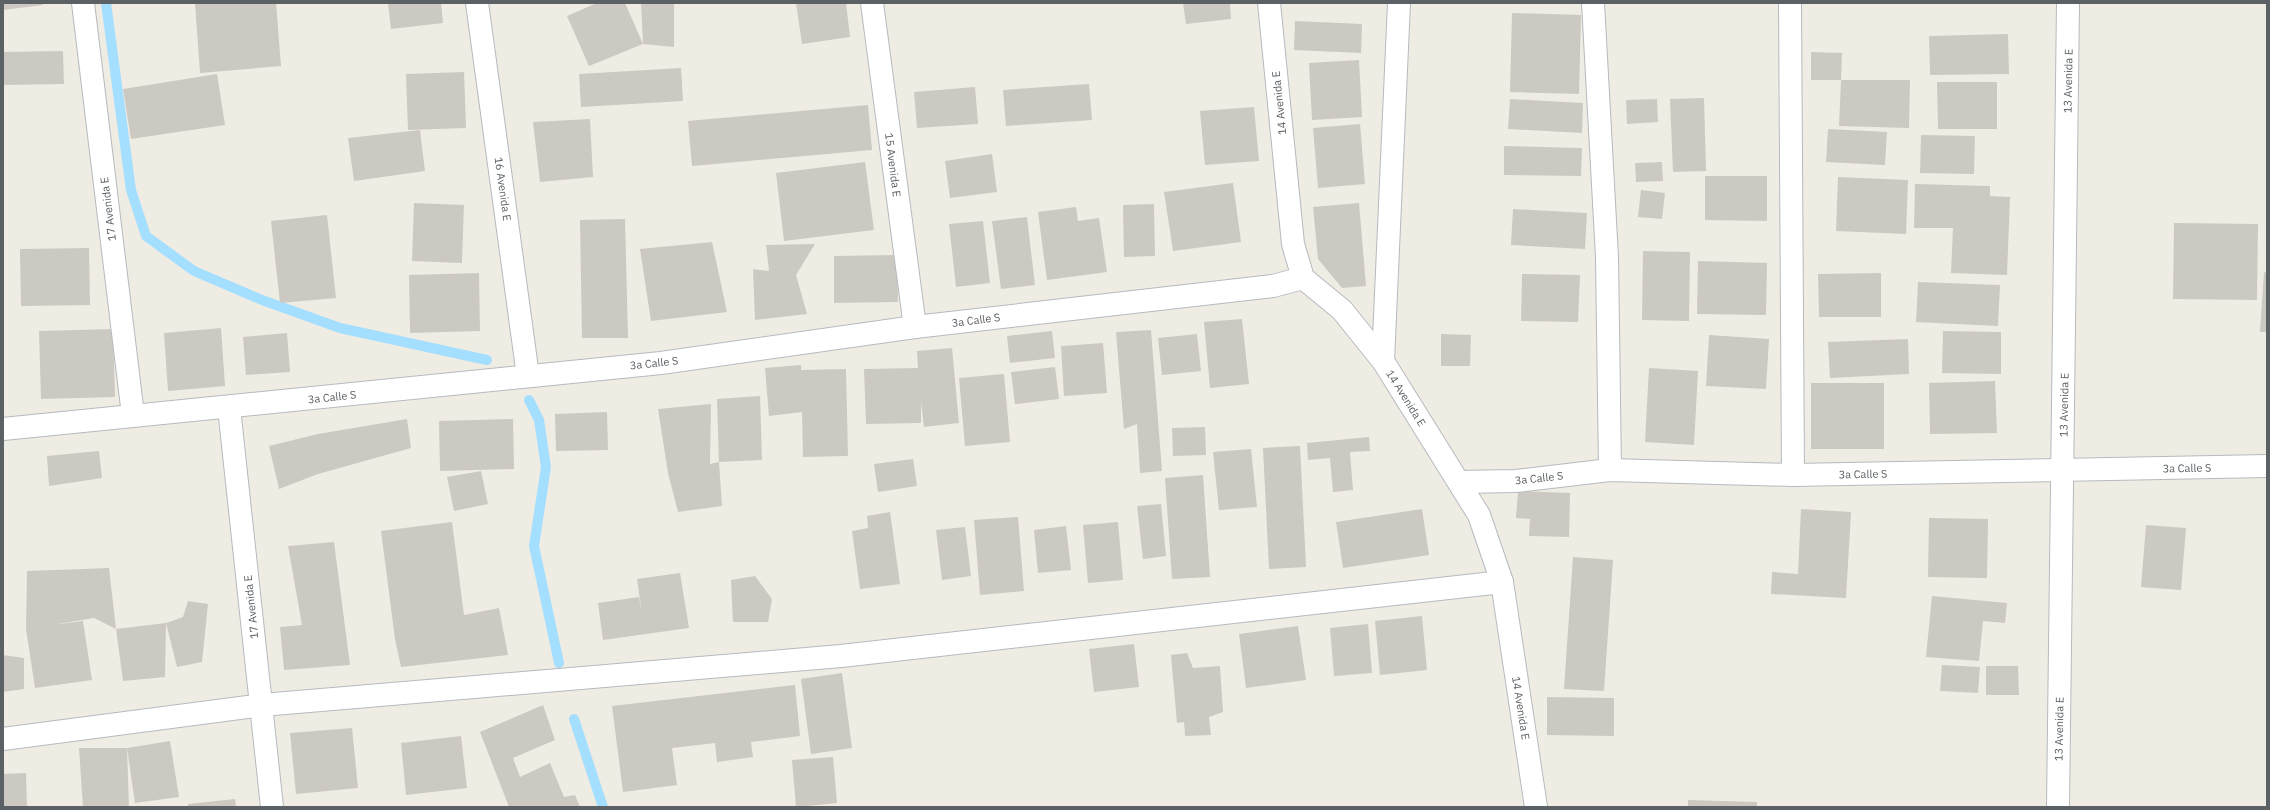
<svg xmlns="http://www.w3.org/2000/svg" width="2270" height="810" viewBox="0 0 2270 810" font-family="'IBM Plex Sans',sans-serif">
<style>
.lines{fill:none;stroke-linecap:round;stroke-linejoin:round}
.stream{stroke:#a4dfff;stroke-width:10}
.building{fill:#ccc9c2}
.minor-casing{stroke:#b6babe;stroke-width:24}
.minor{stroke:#fff;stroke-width:22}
.labels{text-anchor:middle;stroke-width:3.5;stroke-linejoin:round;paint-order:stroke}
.street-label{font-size:11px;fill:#5b6165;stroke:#fff}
</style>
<rect width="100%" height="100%" fill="#efece3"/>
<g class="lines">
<g class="stream">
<polyline points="106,3 131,190 146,236 194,271 262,300 340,328 487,360"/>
<polyline points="529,400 539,420 546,467 534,546 559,663"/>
<polyline points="574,719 603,807"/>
</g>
</g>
<g class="building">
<polygon points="3,3 42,3 43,5 3,10"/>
<polygon points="195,3 276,3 281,66 200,73"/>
<polygon points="388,3 441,3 443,23 391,29"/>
<polygon points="597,3 625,3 643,44 641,3 674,3 674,47 643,44 589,66 567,16"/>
<polygon points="796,3 846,3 850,37 802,44"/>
<polygon points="1183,3 1230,3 1231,19 1186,24"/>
<polygon points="1512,13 1581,15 1579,94 1510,92"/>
<polygon points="1295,21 1362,24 1361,53 1294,50"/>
<polygon points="2008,34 2009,74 1930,75 1929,36"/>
<polygon points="63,51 64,84 3,85 3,52"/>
<polygon points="1811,52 1842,53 1841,80 1910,80 1909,128 1839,126 1841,80 1811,80"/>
<polygon points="1359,60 1362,117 1312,120 1309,63"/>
<polygon points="681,68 683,101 581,107 579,74"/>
<polygon points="464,72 466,128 408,130 406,74"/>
<polygon points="217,74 225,125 131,139 123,89"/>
<polygon points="1937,82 1997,82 1997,129 1938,129"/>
<polygon points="1089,84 1092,120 1006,126 1003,90"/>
<polygon points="975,87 978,124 917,128 914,92"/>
<polygon points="1704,98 1706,171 1673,172 1670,99"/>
<polygon points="1510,99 1583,103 1582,133 1508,129"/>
<polygon points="1657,99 1658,122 1627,124 1626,100"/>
<polygon points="868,105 872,150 692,166 688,121"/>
<polygon points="1254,107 1259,161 1205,165 1200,111"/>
<polygon points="590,119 593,177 540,182 533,122"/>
<polygon points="1360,124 1365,184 1318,188 1313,128"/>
<polygon points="1828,129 1887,132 1885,165 1826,162"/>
<polygon points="420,130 425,171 354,181 348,138"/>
<polygon points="1921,135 1975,136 1974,174 1920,173"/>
<polygon points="1504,146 1582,148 1581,176 1504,175"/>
<polygon points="992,154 997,192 950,198 945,161"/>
<polygon points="865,162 874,230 784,241 776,173"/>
<polygon points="1662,162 1663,181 1636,182 1635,163"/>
<polygon points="1705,176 1767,176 1767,221 1705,220"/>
<polygon points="1838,177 1908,180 1906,234 1836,231"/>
<polygon points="1233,183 1241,242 1173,251 1164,192"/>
<polygon points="1915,184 1990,186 1990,196 2010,197 2007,275 1951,273 1953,228 1914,228"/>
<polygon points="1641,190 1665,193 1662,219 1638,217"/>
<polygon points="414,203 464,205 462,263 412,261"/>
<polygon points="1359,203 1366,286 1342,288 1318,259 1313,207"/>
<polygon points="1154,204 1155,256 1124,257 1123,205"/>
<polygon points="1076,207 1078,221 1099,218 1107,272 1047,280 1038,212"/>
<polygon points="1513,209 1587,213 1585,249 1511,245"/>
<polygon points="327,215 336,298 280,303 271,221"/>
<polygon points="1027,217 1035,285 1001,289 992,221"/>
<polygon points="625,219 628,338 582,338 580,220"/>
<polygon points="983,221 990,283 956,287 949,224"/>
<polygon points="2174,223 2258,224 2257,300 2173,299"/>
<polygon points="712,242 727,312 651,321 640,249"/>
<polygon points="815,244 796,275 807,314 755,320 753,269 769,271 766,245"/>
<polygon points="89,248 90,305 21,306 20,249"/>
<polygon points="1643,251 1690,252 1689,321 1642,320"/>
<polygon points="897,255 898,302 834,303 834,256"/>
<polygon points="1698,261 1767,263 1766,315 1697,314"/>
<polygon points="2264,272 2267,273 2267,332 2260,332"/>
<polygon points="479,273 480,331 410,333 409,275"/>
<polygon points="1881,273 1881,317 1819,317 1818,274"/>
<polygon points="1522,274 1580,275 1578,322 1521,321"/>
<polygon points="1918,282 2000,285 1998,326 1916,322"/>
<polygon points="1242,319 1249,384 1210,388 1204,322"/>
<polygon points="221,328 225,386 168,391 164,333"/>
<polygon points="113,329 115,397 41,399 39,331"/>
<polygon points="1151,330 1162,471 1140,473 1137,424 1124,429 1116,332"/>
<polygon points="1052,331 1055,358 1010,363 1007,336"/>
<polygon points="1943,331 2001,332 2001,374 1942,373"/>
<polygon points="287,333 290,372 246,375 243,337"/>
<polygon points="1197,334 1201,371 1162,375 1158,338"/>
<polygon points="1441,334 1471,335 1470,366 1441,366"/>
<polygon points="1709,335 1769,339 1766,389 1706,386"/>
<polygon points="1908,339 1909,374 1830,378 1828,342"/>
<polygon points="1103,343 1107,393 1064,396 1061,346"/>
<polygon points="952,348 959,423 924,427 921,402 921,423 866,424 864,369 918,368 917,351"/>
<polygon points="801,365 801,370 846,369 848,456 803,457 802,412 769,416 765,368"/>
<polygon points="1055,367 1059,399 1015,404 1011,372"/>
<polygon points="1649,368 1698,371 1694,445 1645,442"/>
<polygon points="1004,374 1010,442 965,446 959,378"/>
<polygon points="1995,381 1997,433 1930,434 1929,383"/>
<rect x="1811" y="383" width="73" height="66"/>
<polygon points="760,396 762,460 719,462 717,399"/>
<polygon points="711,404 710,464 719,462 722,506 678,512 668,473 658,409"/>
<polygon points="607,412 608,450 556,451 555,414"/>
<polygon points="407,419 411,448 318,474 279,489 269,446 318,434"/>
<polygon points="513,419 514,469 440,471 439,421"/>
<polygon points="1205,427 1206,455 1173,456 1172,428"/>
<polygon points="1369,437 1370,451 1350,452 1353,490 1333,492 1330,458 1308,460 1307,443"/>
<polygon points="1300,446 1306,567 1269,569 1263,448"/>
<polygon points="1251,449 1257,507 1219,510 1213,452"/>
<polygon points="99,451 102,478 49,486 47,456"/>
<polygon points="913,459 917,486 878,492 874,464"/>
<polygon points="481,471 488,504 454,511 447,477"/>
<polygon points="1203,475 1210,577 1172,579 1165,478"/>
<polygon points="1518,491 1570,493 1569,537 1529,536 1530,519 1516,518"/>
<polygon points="1161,504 1166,556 1143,559 1137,506"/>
<polygon points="1422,509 1429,555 1343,568 1336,522"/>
<polygon points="1801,509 1851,512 1846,598 1771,594 1772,572 1798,574"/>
<polygon points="890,512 900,584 860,589 852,531 868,528 867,516"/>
<polygon points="1018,517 1024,591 980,595 974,520"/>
<polygon points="1929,518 1988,519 1987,578 1928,577"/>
<polygon points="452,522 464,615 499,608 508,655 401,667 395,639 381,531"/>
<polygon points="1118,522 1123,580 1088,583 1083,525"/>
<polygon points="2146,525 2186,528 2181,590 2141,587"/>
<polygon points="1066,526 1071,570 1038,573 1034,530"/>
<polygon points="965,527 971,576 942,580 936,530"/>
<polygon points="334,542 350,665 284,670 280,627 302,625 288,546"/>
<polygon points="1573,557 1613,560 1604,691 1564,689"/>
<polygon points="109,568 116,629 94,618 52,625 83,621 92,680 35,688 26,629 27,571"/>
<polygon points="680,573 689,628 603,640 598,603 639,597 642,614 637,579"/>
<polygon points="755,576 772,599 768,622 733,622 731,580"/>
<polygon points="1932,596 2007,603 2005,623 1983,621 1979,661 1926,657"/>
<polygon points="188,601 208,604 202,662 177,667 166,623 165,677 123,681 116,629 166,623 183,617"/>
<polygon points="1422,616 1427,670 1380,675 1375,621"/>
<polygon points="1368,624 1372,673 1334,676 1330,628"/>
<polygon points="1298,626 1306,680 1246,688 1239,634"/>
<polygon points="1134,644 1139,687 1094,692 1089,649"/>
<polygon points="1187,653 1193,668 1220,666 1223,712 1209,717 1211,735 1185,736 1184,722 1177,723 1171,655"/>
<polygon points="3,655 24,658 24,689 3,692"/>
<polygon points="1942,665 1980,667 1978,693 1940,691"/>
<polygon points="1986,666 2018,666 2019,695 1986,695"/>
<polygon points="842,673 852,748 811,754 801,679"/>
<polygon points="795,685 800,736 751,742 753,757 717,762 715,743 672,748 677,785 623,792 612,706"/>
<polygon points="1547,697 1614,698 1614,736 1547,735"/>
<polygon points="543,705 555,740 513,758 520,777 550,763 564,797 575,795 580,807 509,807 480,732"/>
<polygon points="352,728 358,788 296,794 290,733"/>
<polygon points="461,736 467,788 406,795 401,743"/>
<polygon points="170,741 179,797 135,803 127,748"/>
<polygon points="79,748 127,748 129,807 83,807"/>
<polygon points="833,757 837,803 796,807 792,760"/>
<polygon points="26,773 27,807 3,807 3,774"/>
<polygon points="235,799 236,807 188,807 188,804"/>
<polygon points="1688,800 1757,802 1757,807 1688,807"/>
</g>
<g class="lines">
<g class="minor-casing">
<g id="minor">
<polyline points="83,3 133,415"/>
<polyline points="477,3 528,376"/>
<polyline points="872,3 915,327"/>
<polyline points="1269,3 1293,244 1303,278 1342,310 1383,361 1479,515 1502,582 1536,807"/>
<polyline points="1593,3 1607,257 1610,470"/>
<polyline points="1790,3 1793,475"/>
<polyline points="1383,361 1399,3"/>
<polyline points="229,408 272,807"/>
<polyline points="3,429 661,363 915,327 1273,286 1303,278"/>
<polyline points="1459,482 1516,481 1610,470 1793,475 2267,466"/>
<polyline points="3,739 262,705 841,656 1502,582"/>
<polyline points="2058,807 2068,3"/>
</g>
</g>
<use href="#minor" class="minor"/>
</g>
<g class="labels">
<g class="street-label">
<text transform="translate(2068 81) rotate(-89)" y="4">13 Avenida E</text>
<text transform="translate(1279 103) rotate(-96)" y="4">14 Avenida E</text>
<text transform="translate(893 165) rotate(83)" y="4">15 Avenida E</text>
<text transform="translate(503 189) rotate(82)" y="4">16 Avenida E</text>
<text transform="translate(108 209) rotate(-97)" y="4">17 Avenida E</text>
<text transform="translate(976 320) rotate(-7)" y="4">3a Calle S</text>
<text transform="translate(654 363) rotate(-6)" y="4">3a Calle S</text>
<text transform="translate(332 397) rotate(-6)" y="4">3a Calle S</text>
<text transform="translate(1406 398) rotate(58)" y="4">14 Avenida E</text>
<text transform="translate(2064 405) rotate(-89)" y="4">13 Avenida E</text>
<text transform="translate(2187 468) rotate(-1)" y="4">3a Calle S</text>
<text transform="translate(1863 474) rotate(-1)" y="4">3a Calle S</text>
<text transform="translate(1539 478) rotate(-6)" y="4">3a Calle S</text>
<text transform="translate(251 607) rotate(-96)" y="4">17 Avenida E</text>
<text transform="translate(1521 708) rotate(81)" y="4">14 Avenida E</text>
<text transform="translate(2059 729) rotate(-89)" y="4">13 Avenida E</text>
</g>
</g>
<rect width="2270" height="810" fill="none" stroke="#5b6165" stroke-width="8"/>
</svg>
